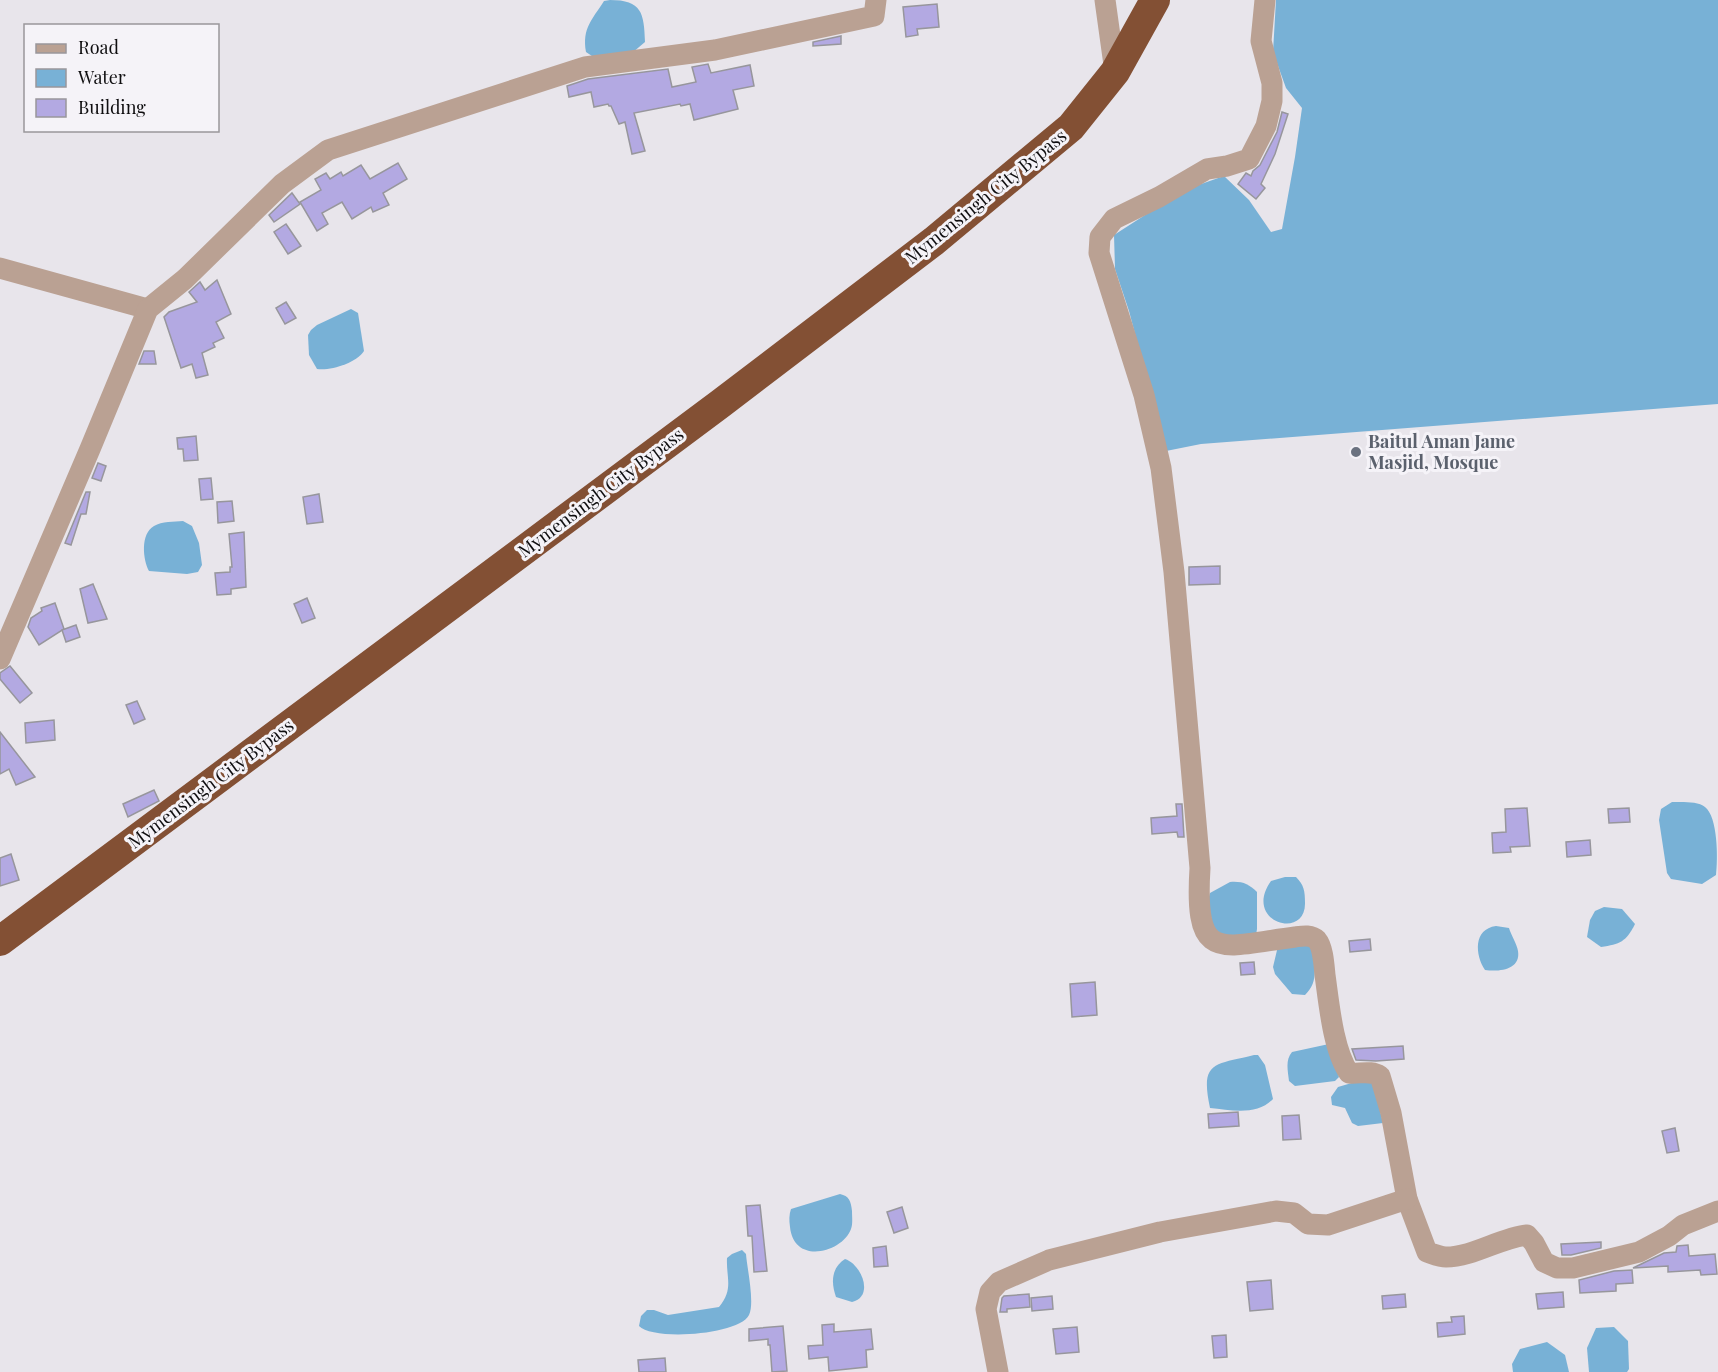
<svg xmlns="http://www.w3.org/2000/svg" width="1718" height="1372" viewBox="0 0 1718 1372" font-family="'Playfair Display',serif">
<style>
.water{fill:#78b1d6}
.building{fill:#b3a9e2;stroke:#97969c;stroke-width:1.5}
.lines{fill:none;stroke-linecap:round;stroke-linejoin:round}
.minor{stroke:#baa193;stroke-width:21}
.highway{stroke:#835034;stroke-width:30}
.worship-dot{fill:#6b7280;stroke:#f5f3f8;stroke-width:2}
.labels{text-anchor:middle;stroke-width:6;stroke-linejoin:round;paint-order:stroke}
.street-label{font-size:18px;fill:#0f0e10;stroke:#f5f3f8}
.worship-label{font-size:18px;font-weight:bold;fill:#5b616d;stroke:#f5f3f8;text-anchor:start}
</style>
<rect width="100%" height="100%" fill="#e8e5eb"/>
<g class="water">
<path d="M610 0C642 0 644 13 645 42L632 53 595 58 586 52C582 28 592 20 604 1Z"/>
<polygon points="1276,0 1718,0 1718,404 1201,444 1166,451 1129,311 1115,269 1114,235 1184,190 1224,176 1249,200 1271,232 1282,229 1295,157 1302,108 1286,88 1273,52"/>
<path d="M351 309 358 313 364 351C356 363 331 371 317 369L309 355 308 335 311 330 317 325Z"/>
<path d="M183 521 192 526 199 543 202 565 198 572 187 574 149 571C143 560 140 534 154 526 162 521 174 522 183 521Z"/>
<path d="M1672 802C1682 802 1698 801 1705 807 1718 817 1718 859 1716 875L1702 884 1671 879 1667 873 1659 820 1661 809Z"/>
<path d="M1285 877H1296C1304 885 1305 891 1305 903 1306 941 1242 922 1271 881Z"/>
<path d="M1230 882C1242 881 1249 884 1257 892V929L1256 935 1251 940 1214 933 1208 900 1210 893Z"/>
<path d="M1604 907 1622 909 1635 924C1626 942 1620 944 1601 947L1587 937 1590 920 1595 911Z"/>
<path d="M1496 926 1509 928C1511 935 1517 944 1518 951 1521 970 1499 972 1485 970 1475 955 1473 929 1496 926Z"/>
<path d="M1311 945C1314 964 1320 981 1305 995L1292 994 1275 974 1273 967 1278 946Z"/>
<path d="M1329 1044 1339 1077 1335 1081 1295 1086 1289 1081C1288 1071 1285 1060 1292 1052Z"/>
<path d="M1254 1055H1258L1265 1065 1273 1099C1257 1116 1231 1110 1210 1108 1200 1061 1214 1065 1254 1055Z"/>
<polygon points="1372,1077 1383,1123 1358,1126 1352,1123 1345,1108 1332,1105 1331,1097 1338,1087"/>
<path d="M840 1194C849 1196 851 1201 852 1211 852 1217 853 1224 851 1229 843 1252 794 1266 790 1227 789 1220 789 1215 791 1209Z"/>
<path d="M742 1250 746 1254C747 1268 755 1303 749 1315 739 1335 653 1341 639 1326L641 1316 647 1310H654L668 1315 719 1307C734 1289 726 1278 727 1258L732 1254Z"/>
<path d="M845 1259C861 1264 875 1296 852 1302L836 1297C831 1283 831 1268 845 1259Z"/>
<polygon points="1614,1327 1628,1341 1629,1369 1627,1372 1589,1372 1587,1348 1596,1328"/>
<polygon points="1547,1342 1565,1355 1569,1372 1513,1372 1512,1364 1520,1349"/>
</g>
<g class="building">
<polygon points="937,4 939,27 917,29 918,35 906,37 903,7"/>
<polygon points="841,36 841,44 813,46 813,42"/>
<polygon points="708,64 711,73 750,65 754,86 733,90 738,109 694,120 690,104 681,106 680,104 634,113 645,151 632,154 625,122 619,124 611,106 609,106 608,104 594,107 591,92 569,97 567,86 588,79 668,69 672,87 696,82 692,67"/>
<polygon points="1282,112 1288,114 1275,154 1261,184 1265,188 1256,199 1238,184 1246,173 1251,176 1253,171 1260,165 1277,132"/>
<polygon points="398,163 407,179 383,193 389,205 373,212 371,207 352,219 342,202 322,213 328,224 317,231 300,202 321,190 315,179 326,173 330,179 341,172 343,176 361,165 370,179"/>
<polygon points="292,193 300,204 274,222 269,215"/>
<polygon points="286,224 301,246 288,254 274,232"/>
<polygon points="217,280 231,314 216,322 224,338 213,343 215,347 202,353 208,375 196,378 192,364 181,368 164,317 169,312 197,302 189,292 200,282 205,290"/>
<polygon points="286,302 296,318 285,324 276,308"/>
<polygon points="144,351 154,351 156,364 139,364"/>
<polygon points="196,436 198,460 184,461 183,449 178,449 177,438"/>
<polygon points="98,463 106,466 101,481 92,478"/>
<polygon points="211,478 213,499 201,500 199,479"/>
<polygon points="86,492 90,492 86,514 81,514 71,545 65,543"/>
<polygon points="319,494 323,522 307,524 303,497"/>
<polygon points="232,501 234,521 218,523 217,502"/>
<polygon points="244,532 246,587 231,589 231,594 217,595 215,573 230,572 230,567 232,567 229,534"/>
<polygon points="1220,566 1220,584 1189,585 1189,567"/>
<polygon points="93,584 107,619 88,623 80,589"/>
<polygon points="307,598 315,618 302,623 294,604"/>
<polygon points="55,603 64,629 39,645 28,627 31,618 42,611 41,608"/>
<polygon points="76,625 80,637 66,642 62,630"/>
<polygon points="10,666 32,693 20,703 0,679 0,673"/>
<polygon points="137,701 145,719 134,724 126,705"/>
<polygon points="54,720 55,740 26,743 25,723"/>
<polygon points="0,732 35,777 16,785 9,769 0,774"/>
<polygon points="154,790 159,801 128,817 123,804"/>
<polygon points="1176,804 1182,804 1184,837 1178,837 1177,832 1152,834 1151,818 1177,816"/>
<polygon points="1527,808 1530,846 1510,847 1511,852 1493,853 1492,833 1506,832 1505,809"/>
<polygon points="1629,808 1630,822 1609,823 1608,809"/>
<polygon points="1590,840 1591,855 1567,857 1566,842"/>
<polygon points="11,854 19,880 0,886 0,858"/>
<polygon points="1370,939 1371,950 1350,952 1349,941"/>
<polygon points="1254,962 1255,974 1241,975 1240,963"/>
<polygon points="1095,982 1097,1015 1072,1017 1070,984"/>
<polygon points="1403,1046 1404,1059 1376,1061 1356,1060 1352,1049"/>
<polygon points="1238,1112 1239,1126 1209,1128 1208,1114"/>
<polygon points="1299,1115 1301,1139 1283,1140 1282,1116"/>
<polygon points="1675,1128 1679,1151 1667,1153 1662,1131"/>
<polygon points="760,1205 767,1271 754,1272 752,1236 748,1236 746,1206"/>
<polygon points="902,1207 908,1228 894,1233 887,1212"/>
<polygon points="1601,1242 1601,1248 1571,1255 1562,1255 1561,1244"/>
<polygon points="1688,1245 1689,1256 1715,1254 1717,1274 1701,1275 1700,1270 1668,1272 1668,1266 1633,1268 1664,1253 1676,1252 1677,1246"/>
<polygon points="886,1246 888,1266 874,1267 873,1248"/>
<polygon points="1632,1270 1633,1283 1616,1284 1616,1291 1580,1293 1579,1280 1614,1271"/>
<polygon points="1271,1280 1273,1309 1250,1311 1247,1282"/>
<polygon points="1563,1292 1564,1307 1538,1309 1536,1294"/>
<polygon points="1029,1294 1030,1307 1007,1309 1007,1312 1000,1312 1002,1298 1004,1296"/>
<polygon points="1405,1294 1406,1307 1383,1309 1382,1296"/>
<polygon points="1052,1296 1053,1309 1032,1311 1031,1298"/>
<polygon points="1464,1316 1465,1334 1438,1337 1437,1323 1452,1322 1451,1317"/>
<polygon points="834,1324 834,1332 871,1329 873,1349 866,1350 867,1367 829,1371 828,1357 809,1359 808,1346 823,1345 822,1325"/>
<polygon points="783,1326 787,1371 772,1372 770,1345 768,1345 768,1339 749,1341 749,1329"/>
<polygon points="1077,1327 1079,1352 1056,1354 1053,1329"/>
<polygon points="1226,1335 1227,1357 1214,1358 1212,1336"/>
<polygon points="665,1358 666,1372 639,1372 638,1360"/>
</g>
<g class="lines">
<g class="minor">
<polyline points="1105,0 1115,72"/>
<path d="M1265 0 1261 41 1272 83V101L1266 126 1249 159 1227 166 1207 169 1159 197 1114 219 1100 237 1099 253 1144 395 1161 468 1174 572 1200 868C1194 964 1219 947 1295 937 1302 936 1311 934 1317 940 1323 947 1324 965 1325 975 1329 1003 1333 1050 1349 1073 1360 1074 1371 1070 1380 1076L1391 1113 1407 1199 1427 1252C1433 1254 1440 1257 1446 1257 1473 1257 1500 1238 1527 1235L1534 1243 1544 1262 1557 1268H1573L1639 1252 1669 1236 1683 1225 1718 1211"/>
<polyline points="0,268 148,309"/>
<polyline points="0,659 90,449 148,309 185,279 282,184 328,150 585,67 715,50 874,16 876,0"/>
<polyline points="998,1372 986,1309 990,1292 999,1282 1049,1260 1160,1232 1276,1211 1294,1213 1308,1224 1328,1225 1407,1199"/>
</g>
<polyline class="highway" points="0,941 720,404 934,241 1071,127 1115,72 1155,0"/>
</g>
<circle class="worship-dot" cx="1356" cy="452" r="6"/>
<g class="labels">
<g class="street-label">
<text transform="translate(986 197) rotate(-39)" y="6">Mymensingh City Bypass</text>
<text transform="translate(601 493) rotate(-37)" y="6">Mymensingh City Bypass</text>
<text transform="translate(211 784) rotate(-37)" y="6">Mymensingh City Bypass</text>
</g>
<g class="worship-label">
<text x="1368" y="448">Baitul Aman Jame<tspan x="1368" dy="21">Masjid, Mosque</tspan></text>
</g>
</g>
<rect x="24" y="24" width="195" height="108" fill="#f5f3f8" stroke="#99979b" stroke-width="1.5"/>
<rect x="36" y="44" width="30" height="9" fill="#baa193" stroke="#99979b" stroke-width="1.5"/>
<text x="78" y="54" font-size="18" fill="#0f0e10">Road</text>
<rect x="36" y="69" width="30" height="18" fill="#78b1d6" stroke="#99979b" stroke-width="1.5"/>
<text x="78" y="84" font-size="18" fill="#0f0e10">Water</text>
<rect x="36" y="99" width="30" height="18" fill="#b3a9e2" stroke="#99979b" stroke-width="1.5"/>
<text x="78" y="114" font-size="18" fill="#0f0e10">Building</text>
</svg>
